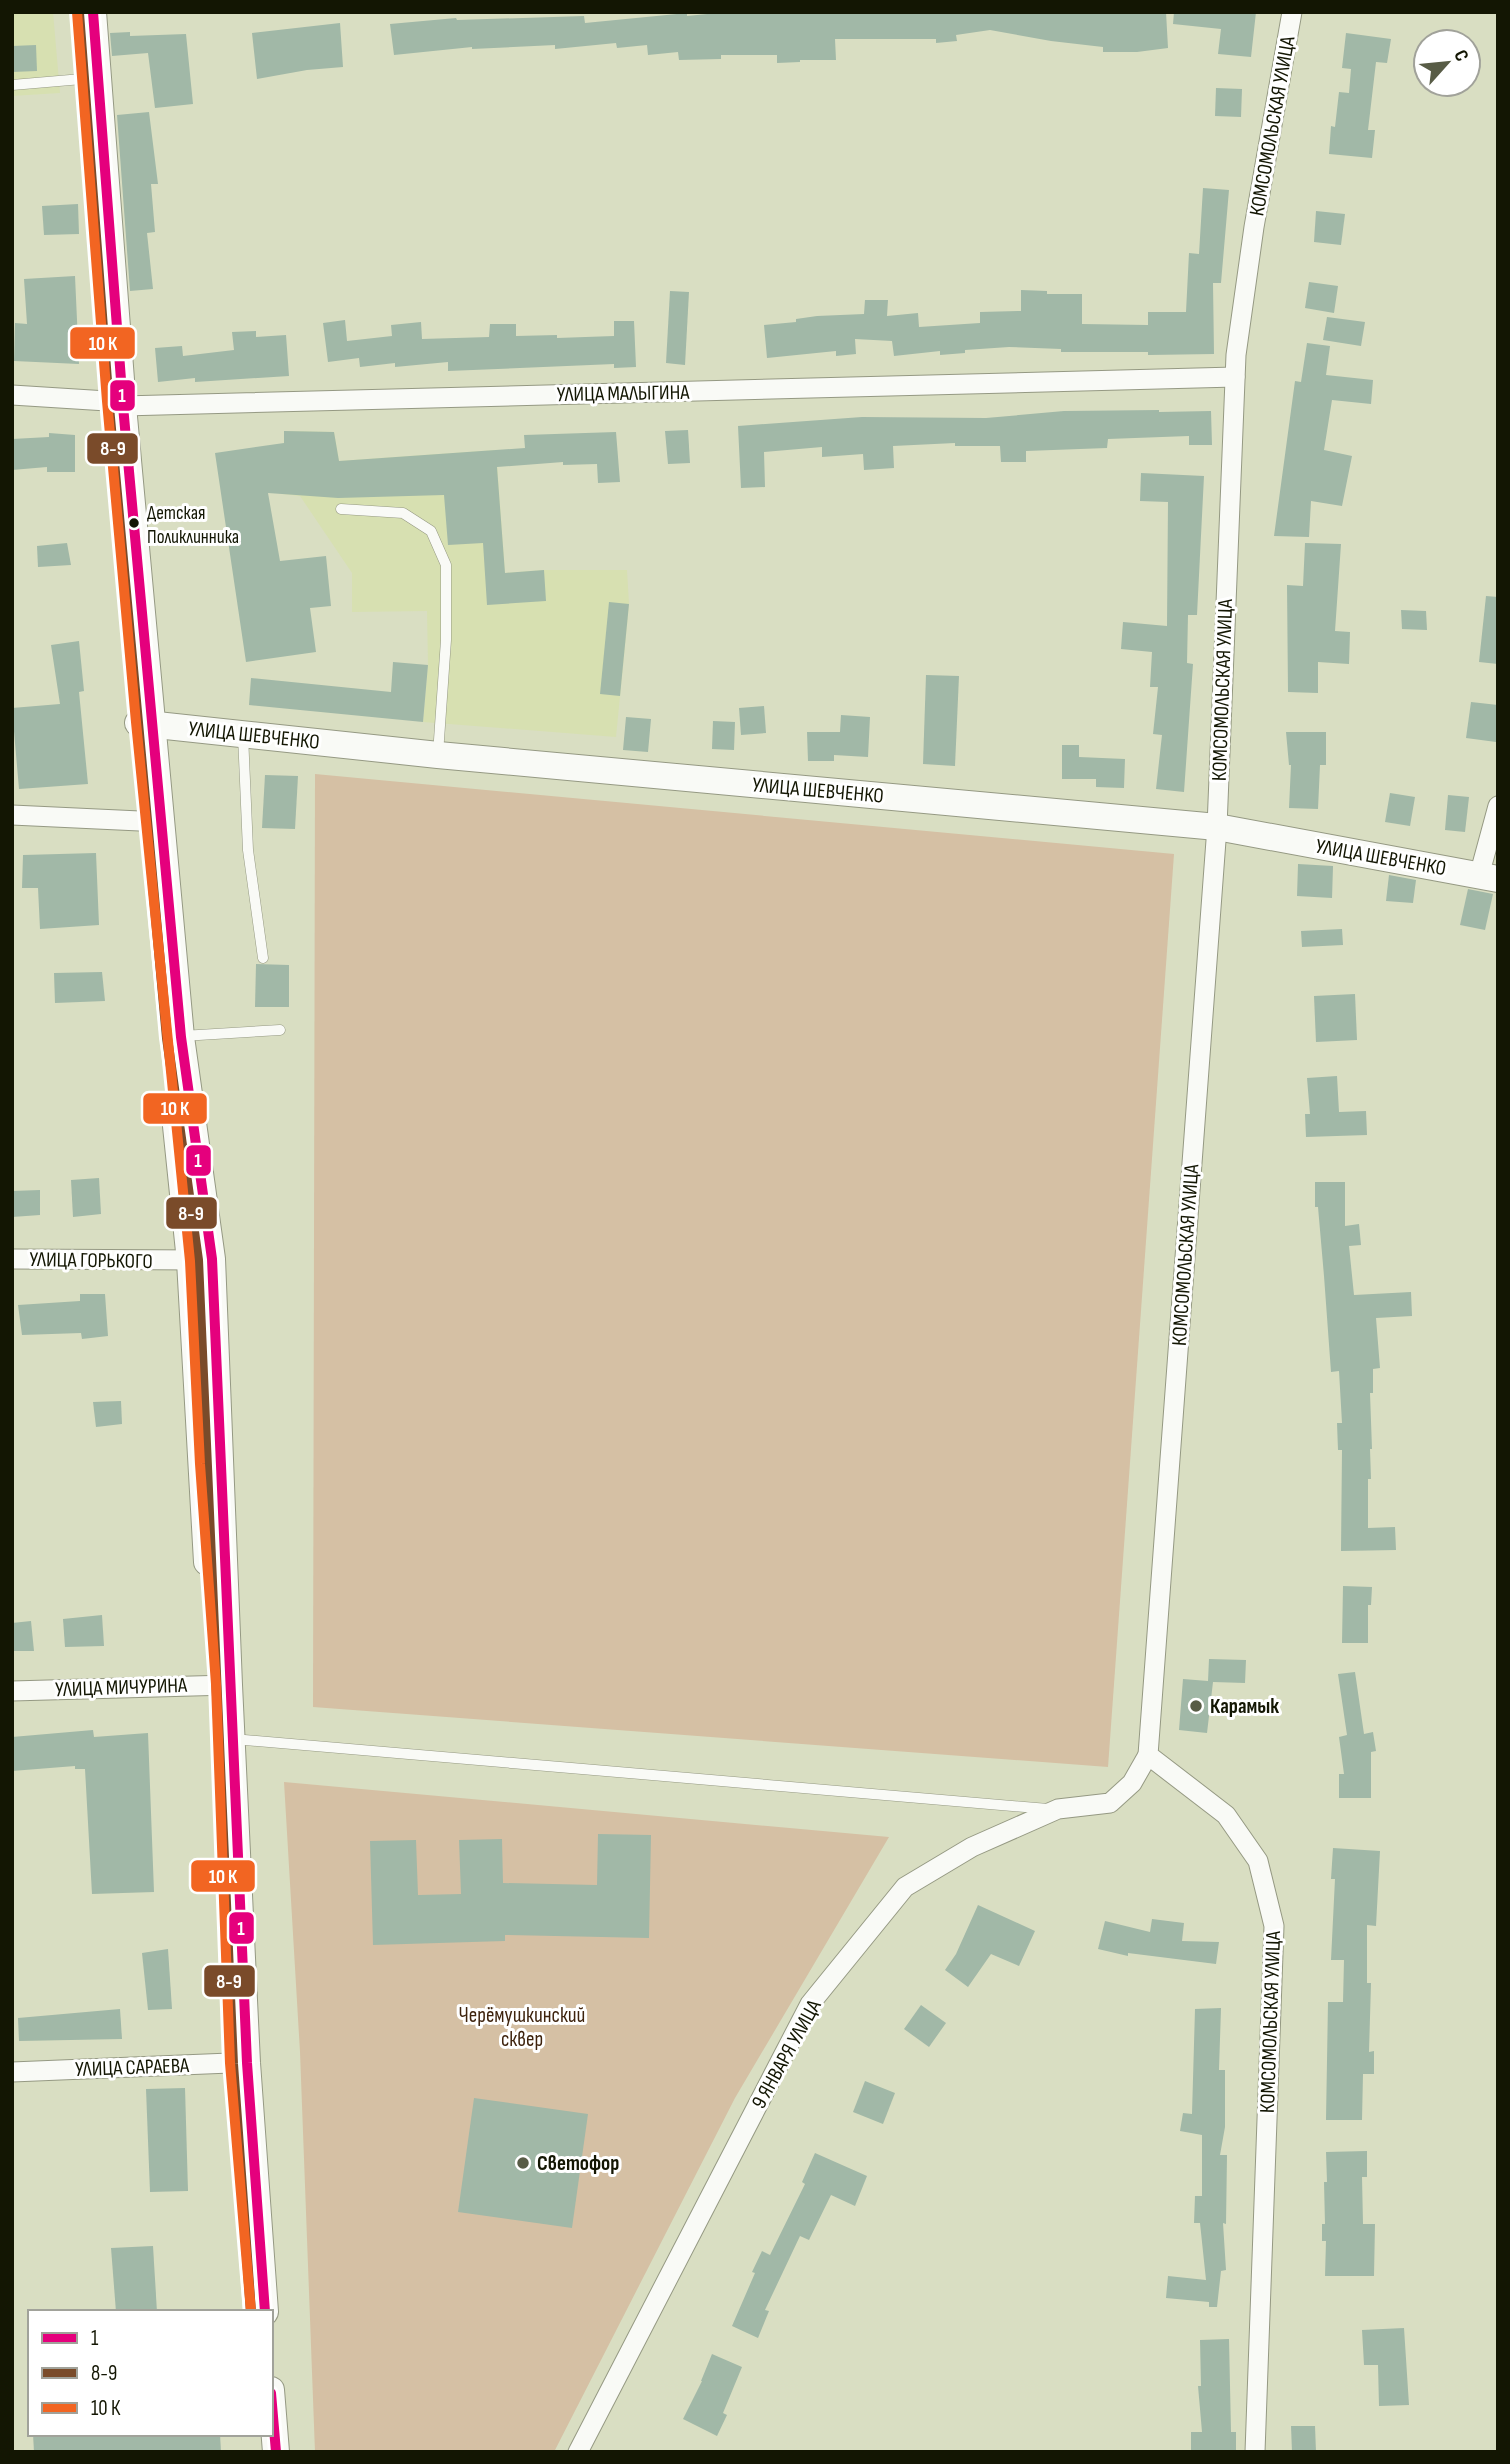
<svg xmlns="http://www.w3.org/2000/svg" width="1510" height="2464" viewBox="0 0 1510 2464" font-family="'Sofia Sans Condensed',sans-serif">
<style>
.built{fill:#d7e0b1}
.green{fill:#d5c0a4}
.building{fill:#a1b8a7}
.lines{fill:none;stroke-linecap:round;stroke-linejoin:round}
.lane-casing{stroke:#959983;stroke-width:11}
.street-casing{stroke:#959983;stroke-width:21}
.secondary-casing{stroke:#959983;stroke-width:28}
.lane{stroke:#f9faf6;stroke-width:10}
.street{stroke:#f9faf6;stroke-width:19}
.secondary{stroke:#f9faf6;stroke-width:26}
.bus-1-casing{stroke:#fff;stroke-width:16}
.bus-2-casing{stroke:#fff;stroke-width:16}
.bus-3-casing{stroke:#fff;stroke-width:16}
.bus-1{stroke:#e5007d;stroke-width:10}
.bus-2{stroke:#7a4b2a;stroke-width:10}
.bus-3{stroke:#f26522;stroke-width:10}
.bus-dot{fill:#131603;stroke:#fff;stroke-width:2.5}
.poi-dot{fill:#585c46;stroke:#fff;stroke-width:2.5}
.labels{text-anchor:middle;stroke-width:6;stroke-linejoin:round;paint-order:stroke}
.bus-label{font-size:19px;fill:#131603;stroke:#fff;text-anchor:start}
.street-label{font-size:21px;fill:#131603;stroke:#fff}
.poi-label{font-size:21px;font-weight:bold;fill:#131603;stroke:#fff;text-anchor:start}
.park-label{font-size:21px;fill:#3e230d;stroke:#fff}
.line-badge{stroke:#fff;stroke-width:2.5}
.badge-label{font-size:19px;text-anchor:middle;font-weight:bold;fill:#fff}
</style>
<rect width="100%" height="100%" fill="#d9dec2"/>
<g class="built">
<polygon points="12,12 53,12 60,93 12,96"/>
<polygon points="284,431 334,432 339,461 496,450 505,573 544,570 627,570 629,604 616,737 423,722 428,665 427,611 352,612 352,573 300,496 283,494"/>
</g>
<g class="green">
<polygon points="315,774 1174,854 1108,1767 313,1707"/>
<polygon points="284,1782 889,1837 735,2098 554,2452 315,2452 300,2052"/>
</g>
<g class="building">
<polygon points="775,12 1166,12 1168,48 1137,52 1103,52 1103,47 1051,41 990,30 956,35 957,41 936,43 936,39 835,39 836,60 800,60 800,62 777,63 777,55 721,55 721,59 679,60 678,52 648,55 647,45 617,48 616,43 555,49 555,45 472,49 472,47 394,55 390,24 456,18 457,20 584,16 585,23 687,13 687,16 717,13 775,14"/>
<polygon points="1174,12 1256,12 1251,57 1218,54 1221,29 1173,24"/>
<polygon points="340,23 343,67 307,70 257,79 252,33"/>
<polygon points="130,32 130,36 186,34 193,104 155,108 148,53 112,56 110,33"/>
<polygon points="1346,33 1391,39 1387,63 1376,62 1368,130 1375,130 1372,158 1329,154 1331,126 1335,127 1339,92 1349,93 1351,69 1342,68"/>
<polygon points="36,45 37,71 12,72 12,46"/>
<polygon points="1216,88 1242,89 1241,117 1215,116"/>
<polygon points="149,112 158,184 151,184 155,232 147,233 153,289 130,291 117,115"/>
<polygon points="1203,188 1229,190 1221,283 1213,283 1214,354 1148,355 1148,352 1061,352 1061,349 1009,347 965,350 965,353 940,355 940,351 894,356 892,341 855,339 856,354 836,356 836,351 767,358 764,325 796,322 796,319 817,316 864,314 865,300 888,300 887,316 918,313 919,327 980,323 980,312 1021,311 1021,290 1047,291 1047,294 1082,294 1082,324 1148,325 1148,312 1186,312 1189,253 1199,254"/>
<polygon points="78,204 79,234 44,235 42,206"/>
<polygon points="1316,211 1345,214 1341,245 1314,242"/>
<polygon points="75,276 79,364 14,361 15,323 27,324 24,279"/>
<polygon points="1309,282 1338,286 1334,313 1305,308"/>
<polygon points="670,291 689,292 685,365 666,363"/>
<polygon points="1327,317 1365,322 1361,346 1323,340"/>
<polygon points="345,320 347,341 392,336 391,325 421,322 422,339 489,337 490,324 516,324 516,336 557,335 557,338 614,336 614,321 634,321 636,367 614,368 614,364 448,371 448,362 395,367 395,363 360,367 359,358 328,362 323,323"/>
<polygon points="256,331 256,337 286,335 289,376 195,382 195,378 158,382 155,348 182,346 183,356 234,350 232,332"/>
<polygon points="1307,343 1330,346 1326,375 1373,380 1371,404 1332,400 1324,450 1352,456 1342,506 1311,501 1309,537 1274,536 1295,381 1301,382"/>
<polygon points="1159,410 1159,412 1211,411 1212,445 1189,445 1189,436 1108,439 1107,448 1026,451 1026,462 1001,462 1000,446 955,446 955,443 893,446 894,468 864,470 863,454 822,457 822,447 764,452 765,487 741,488 738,426 862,417 986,418 1064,411"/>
<polygon points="688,430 690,463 668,464 665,431"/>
<polygon points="284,431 334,432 339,461 525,448 524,435 616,432 620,482 598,483 597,464 563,465 563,462 497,467 505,573 544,570 546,601 487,605 483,543 448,545 444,495 338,498 268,493 280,561 326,556 331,606 310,608 316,652 246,662 215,453 284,443"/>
<polygon points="49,433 75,435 75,472 47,472 47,467 12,470 12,439 49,437"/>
<polygon points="1141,473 1204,476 1197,615 1188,615 1187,663 1193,664 1184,792 1156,789 1162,735 1153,734 1158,687 1150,687 1152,652 1121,649 1123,622 1167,626 1168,502 1140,501"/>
<polygon points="67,543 71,565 38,567 37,546"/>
<polygon points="1305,543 1341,544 1335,631 1350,632 1349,664 1318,662 1318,693 1288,692 1287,585 1303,586"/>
<polygon points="1486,596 1498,597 1498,664 1479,662"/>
<polygon points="609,602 629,604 620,696 600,694"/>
<polygon points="1401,610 1426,611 1427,630 1402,629"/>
<polygon points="79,641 84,691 79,692 88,784 19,789 12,708 60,704 51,645"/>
<polygon points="393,662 428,665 423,722 249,705 251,678 391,692"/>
<polygon points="926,675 959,676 955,766 923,764"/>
<polygon points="1471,702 1498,705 1496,742 1466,738"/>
<polygon points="764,706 766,733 741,735 739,708"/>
<polygon points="841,715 870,717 868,757 834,755 834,761 808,761 807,732 840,732"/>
<polygon points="626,717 651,719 648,752 623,750"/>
<polygon points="713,721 735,722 734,750 712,749"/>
<polygon points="1286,732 1326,732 1326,765 1320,765 1318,809 1289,808 1291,765 1289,765"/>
<polygon points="1062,745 1079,745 1079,757 1125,759 1124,788 1096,787 1096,779 1062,779"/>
<polygon points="265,775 298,776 295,829 262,828"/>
<polygon points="1390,793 1415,797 1410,826 1385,822"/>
<polygon points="1448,795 1469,797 1465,832 1445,830"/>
<polygon points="96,853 99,925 40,929 38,888 22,888 23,855"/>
<polygon points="1298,864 1333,866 1332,898 1297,896"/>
<polygon points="1389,875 1416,880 1413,903 1386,901"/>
<polygon points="1468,889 1493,894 1485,930 1460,925"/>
<polygon points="1342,929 1343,945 1302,947 1301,931"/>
<polygon points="256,964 289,965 289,1007 255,1007"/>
<polygon points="102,972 105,1001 55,1003 54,973"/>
<polygon points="1355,994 1357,1040 1316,1042 1314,996"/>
<polygon points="1337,1076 1339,1112 1366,1111 1367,1135 1306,1137 1305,1114 1310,1114 1307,1078"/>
<polygon points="99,1178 101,1214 73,1217 71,1180"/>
<polygon points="1315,1182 1345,1182 1345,1226 1359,1224 1361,1245 1349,1246 1354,1295 1411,1292 1412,1316 1376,1318 1380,1368 1373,1369 1373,1393 1370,1393 1372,1449 1370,1449 1371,1479 1368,1479 1368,1528 1395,1527 1396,1550 1341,1551 1342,1450 1338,1450 1337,1423 1342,1423 1339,1371 1331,1372 1324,1276 1318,1207 1315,1207"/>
<polygon points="40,1190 40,1215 12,1217 12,1191"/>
<polygon points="80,1294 105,1294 108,1336 82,1339 81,1333 22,1335 18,1305 80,1301"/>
<polygon points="121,1401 122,1424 96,1427 93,1402"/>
<polygon points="1343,1586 1372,1587 1371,1605 1368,1605 1368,1643 1342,1643"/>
<polygon points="102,1615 104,1646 65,1647 63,1619"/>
<polygon points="31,1621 34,1651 12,1651 12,1623"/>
<polygon points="1209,1659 1246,1660 1245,1683 1213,1682 1207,1733 1179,1730 1183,1679 1208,1681"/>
<polygon points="1355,1672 1364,1734 1373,1732 1376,1751 1371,1752 1371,1798 1339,1798 1339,1774 1344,1774 1339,1737 1347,1735 1338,1674"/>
<polygon points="93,1730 94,1737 148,1733 154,1892 92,1894 85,1769 75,1769 75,1766 12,1771 12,1737"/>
<polygon points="598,1834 651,1835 649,1938 505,1935 505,1941 373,1945 370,1841 416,1840 418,1895 461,1894 459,1840 502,1839 503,1883 597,1885"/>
<polygon points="1333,1848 1380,1851 1376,1926 1367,1925 1367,1983 1371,1983 1369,2052 1374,2051 1374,2074 1363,2074 1362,2120 1326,2120 1328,2002 1343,2002 1344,1960 1331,1960 1335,1879 1331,1879"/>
<polygon points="978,1905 1035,1931 1019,1966 991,1954 968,1987 945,1970 956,1954"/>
<polygon points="1152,1919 1184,1923 1182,1941 1219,1942 1216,1964 1128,1953 1128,1956 1098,1949 1105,1921 1150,1932"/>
<polygon points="168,1949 172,2009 148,2010 142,1953"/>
<polygon points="921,2005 946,2023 929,2047 904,2029"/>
<polygon points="1221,2008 1219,2070 1225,2070 1225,2127 1220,2155 1227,2155 1226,2224 1223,2223 1226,2270 1221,2271 1217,2307 1209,2307 1209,2302 1166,2298 1168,2276 1206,2280 1200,2223 1194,2223 1195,2196 1202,2196 1202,2135 1180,2131 1183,2113 1192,2114 1195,2009"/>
<polygon points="120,2009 122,2039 19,2041 18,2018"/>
<polygon points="865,2081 895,2093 883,2124 853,2112"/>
<polygon points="185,2088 188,2191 150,2192 146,2089"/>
<polygon points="474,2098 588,2114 572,2228 458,2212"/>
<polygon points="1367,2151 1367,2177 1362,2177 1363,2224 1375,2224 1374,2276 1325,2276 1326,2241 1322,2241 1322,2224 1325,2224 1324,2182 1327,2182 1326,2152"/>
<polygon points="815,2153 867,2176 855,2206 831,2195 809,2240 800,2236 765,2310 769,2311 758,2338 732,2326 755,2273 752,2272 762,2251 770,2255 805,2184 802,2182"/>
<polygon points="153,2246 157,2312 116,2312 111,2248"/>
<polygon points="1404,2328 1409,2405 1379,2406 1378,2365 1364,2365 1362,2330"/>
<polygon points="1229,2339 1231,2432 1236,2432 1236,2452 1191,2452 1191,2432 1202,2432 1198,2386 1201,2386 1200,2340"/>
<polygon points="712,2354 742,2367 723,2413 727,2415 717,2436 683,2419 702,2381 701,2381"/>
<polygon points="1291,2426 1315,2426 1316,2452 1292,2452"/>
<polygon points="33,2434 220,2434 221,2452 34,2452"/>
</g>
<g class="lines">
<g class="lane-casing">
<g id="lane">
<polyline points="12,85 82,79"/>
<polyline points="341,509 403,513 431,531 446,565 446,640 438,754"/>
<polyline points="243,735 248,850 263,958"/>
<polyline points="182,1036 280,1030"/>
<polyline points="233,1739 1048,1809"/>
</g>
</g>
<g class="street-casing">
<g id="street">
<polyline points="12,395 107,401 123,406 1235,377"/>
<polyline points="12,815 161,822"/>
<polyline points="1479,876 1498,806"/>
<polyline points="12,1259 201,1260"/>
<polyline points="12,1691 229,1685"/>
<polyline points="12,2072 230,2063 246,2049"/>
<polyline points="578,2452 810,2004 905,1887 972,1847 1058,1809 1110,1803 1132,1783 1148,1755"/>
<polyline points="1255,2452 1274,1926 1258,1861 1226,1815 1148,1755 1217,827 1236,355 1254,227 1292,12"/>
</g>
</g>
<g class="secondary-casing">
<g id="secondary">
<polyline points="93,12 123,406 181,1037 212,1259 229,1685 247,2063 265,2312"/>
<polyline points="138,723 438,755 1217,827 1498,879"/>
<polyline points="176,1126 190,1261 207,1562"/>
<polyline points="271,2390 276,2452"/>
</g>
</g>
<use href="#lane" class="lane"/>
<use href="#street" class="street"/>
<use href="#secondary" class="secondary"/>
<g class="bus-1-casing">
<g id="bus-1">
<polyline points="93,12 123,406 181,1037 212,1259 247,2063 265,2312"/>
<polyline points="271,2393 276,2452"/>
</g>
</g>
<g class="bus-2-casing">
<polyline id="bus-2" points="79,13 109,407 167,1038 198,1260 233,2064 251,2312"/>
</g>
<g class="bus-3-casing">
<polyline id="bus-3" points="77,12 107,401 136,722 190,1261 200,1464 216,1684 230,2063 251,2312"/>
</g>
<use href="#bus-1" class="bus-1"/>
<use href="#bus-2" class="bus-2"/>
<use href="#bus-3" class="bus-3"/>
</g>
<circle class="bus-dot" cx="134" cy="523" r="6"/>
<g class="poi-dot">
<circle cx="1196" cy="1706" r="7"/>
<circle cx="523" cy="2163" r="7"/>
</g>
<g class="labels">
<g class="bus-label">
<text x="147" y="519">Детская<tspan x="147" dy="24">Поликлинника</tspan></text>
</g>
<g class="street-label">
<text transform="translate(1272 126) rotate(-80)" y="7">КОМСОМОЛЬСКАЯ УЛИЦА</text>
<text transform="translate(623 393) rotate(-1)" y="7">УЛИЦА МАЛЫГИНА</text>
<text transform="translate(1222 690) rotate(-88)" y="7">КОМСОМОЛЬСКАЯ УЛИЦА</text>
<text transform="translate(254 735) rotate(6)" y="7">УЛИЦА ШЕВЧЕНКО</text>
<text transform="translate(818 790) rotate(5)" y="7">УЛИЦА ШЕВЧЕНКО</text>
<text transform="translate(1381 857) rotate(10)" y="7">УЛИЦА ШЕВЧЕНКО</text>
<text transform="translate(1185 1255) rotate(-86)" y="7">КОМСОМОЛЬСКАЯ УЛИЦА</text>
<text transform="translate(91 1260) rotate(1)" y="7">УЛИЦА ГОРЬКОГО</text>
<text transform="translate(121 1687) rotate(-2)" y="7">УЛИЦА МИЧУРИНА</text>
<text transform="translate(1270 2022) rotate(-88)" y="7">КОМСОМОЛЬСКАЯ УЛИЦА</text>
<text transform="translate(786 2054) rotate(-61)" y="7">9 ЯНВАРЯ УЛИЦА</text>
<text transform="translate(132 2067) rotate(-2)" y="7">УЛИЦА САРАЕВА</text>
</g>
<g class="poi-label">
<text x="1210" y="1713">Карамык</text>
<text x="537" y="2170">Светофор</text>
</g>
<g class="park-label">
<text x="522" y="2022">Черёмушкинский<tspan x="522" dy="24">сквер</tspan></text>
</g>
</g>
<g class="line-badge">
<rect x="69" y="326" width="67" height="34" rx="7" fill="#f26522"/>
<rect x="109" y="379" width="27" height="33" rx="7" fill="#e5007d"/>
<rect x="86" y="432" width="53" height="33" rx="7" fill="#7a4b2a"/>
<rect x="142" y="1092" width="66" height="33" rx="7" fill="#f26522"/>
<rect x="185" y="1144" width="27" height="33" rx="7" fill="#e5007d"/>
<rect x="165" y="1196" width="53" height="34" rx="7" fill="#7a4b2a"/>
<rect x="190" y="1859" width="66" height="34" rx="7" fill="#f26522"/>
<rect x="228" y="1911" width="27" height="34" rx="7" fill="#e5007d"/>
<rect x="203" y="1964" width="53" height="34" rx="7" fill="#7a4b2a"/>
</g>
<g class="badge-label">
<text x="103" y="350">10 К</text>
<text x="122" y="402">1</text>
<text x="113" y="455">8-9</text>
<text x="175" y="1115">10 К</text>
<text x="198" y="1167">1</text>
<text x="191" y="1220">8-9</text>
<text x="223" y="1883">10 К</text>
<text x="241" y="1935">1</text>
<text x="229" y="1988">8-9</text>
</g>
<rect width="1510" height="2464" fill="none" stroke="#131603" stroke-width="28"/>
<rect x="28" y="2310" width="245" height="126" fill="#ffffff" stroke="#a1a29a" stroke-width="2"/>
<rect x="42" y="2333" width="35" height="10" fill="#e5007d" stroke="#a1a29a" stroke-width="2"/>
<text x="91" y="2345" font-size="21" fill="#131603">1</text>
<rect x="42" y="2368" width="35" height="10" fill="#7a4b2a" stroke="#a1a29a" stroke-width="2"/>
<text x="91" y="2380" font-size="21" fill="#131603">8-9</text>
<rect x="42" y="2403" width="35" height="10" fill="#f26522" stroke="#a1a29a" stroke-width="2"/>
<text x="91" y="2415" font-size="21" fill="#131603">10 К</text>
<g transform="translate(1447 63) rotate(63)"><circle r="33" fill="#ffffff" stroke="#a1a29a" stroke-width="2"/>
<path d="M0-5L12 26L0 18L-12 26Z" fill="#585c46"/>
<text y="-10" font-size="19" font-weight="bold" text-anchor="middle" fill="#131603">С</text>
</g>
</svg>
